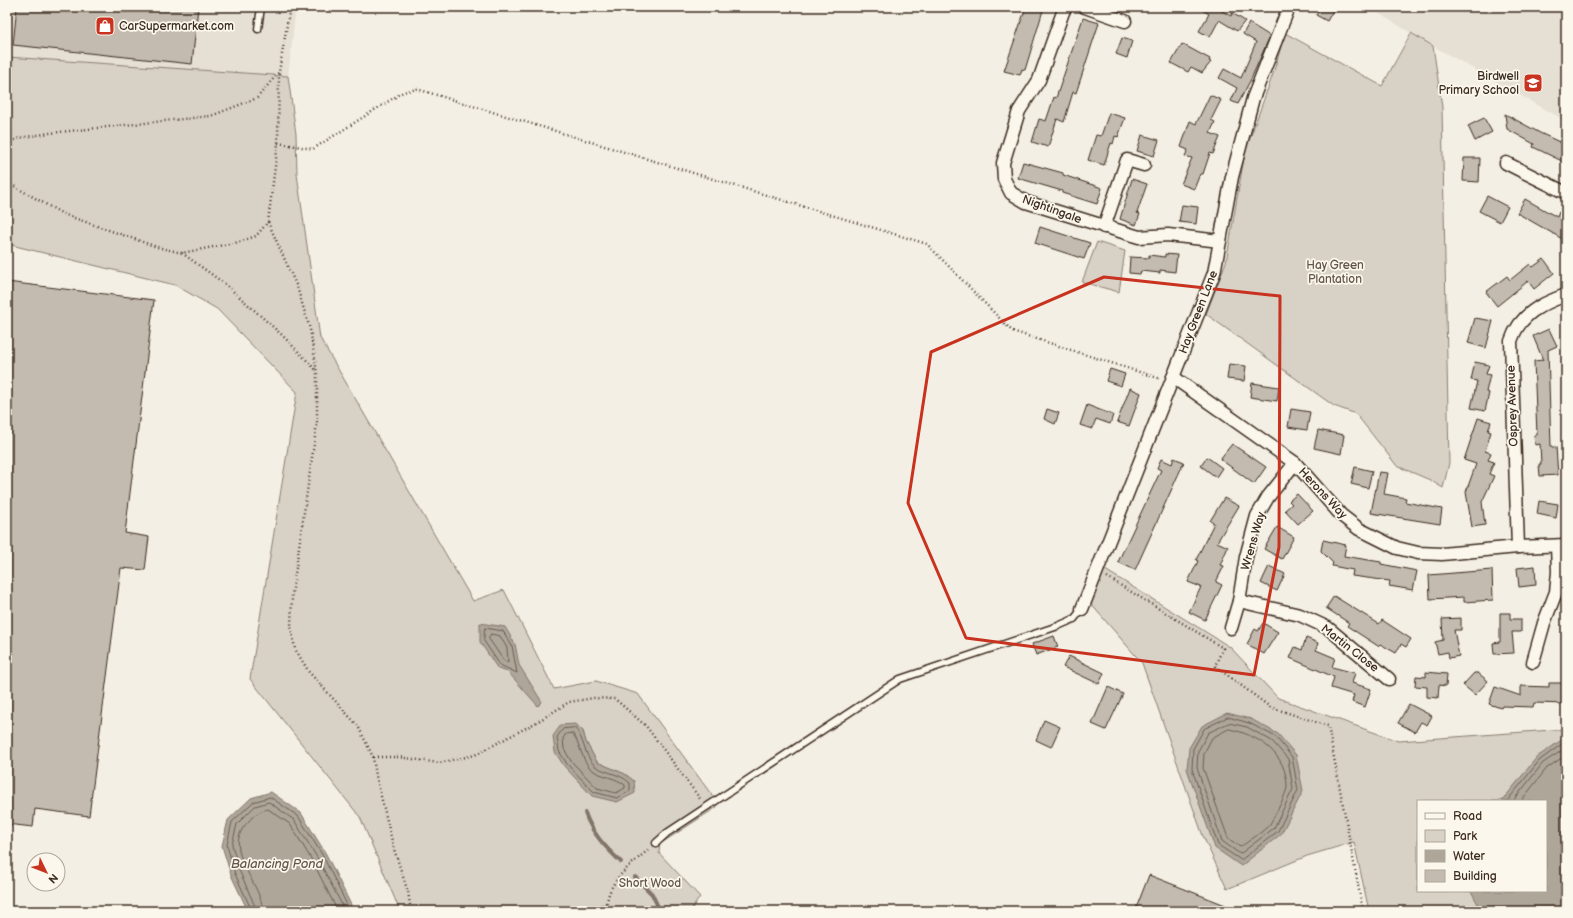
<svg xmlns="http://www.w3.org/2000/svg" width="1573" height="918" viewBox="0 0 1573 918" font-family="'Balsamiq Sans',sans-serif">
<style>
.built{fill:#e5dfd4}
.green{fill:#d8d1c6;stroke:#8a7e72;fill-rule:evenodd}
.water{fill:#afa69a;stroke:#817468}
.lines{fill:none;stroke-linecap:round;stroke-linejoin:round}
.shore{stroke:#695c50;stroke-width:1}
.stream{stroke:#817468;stroke-width:4}
.building{fill:#c3bbb0;stroke:#3b2a1e}
.service-casing{stroke:#3b2a1e;stroke-width:9}
.minor-casing{stroke:#3b2a1e;stroke-width:15}
.path{stroke:#3b2a1e;stroke-width:2.5;stroke-dasharray:1 3;stroke-linecap:butt}
.service{stroke:#fbf7ec;stroke-width:6}
.minor{stroke:#fbf7ec;stroke-width:12}
.marked{fill:none;stroke:#c8321e;stroke-width:3;stroke-linejoin:round}
.labels{text-anchor:middle;stroke-width:3.5;stroke-linejoin:round;paint-order:stroke}
.poi-label{font-size:12px;fill:#3b2a1e;stroke:#fbf7ec;text-anchor:start}
.street-label{font-size:12px;fill:#3b2a1e;stroke:#fbf7ec}
.park-label{font-size:12px;fill:#625448;stroke:#fbf7ec}
.water-label{font-size:13px;font-style:italic;fill:#645549;stroke:#fbf7ec}
</style>
<rect width="100%" height="100%" fill="#f3efe4"/>
<filter id="ink" filterUnits="userSpaceOnUse"><feTurbulence type="fractalNoise" baseFrequency=".025" numOctaves="2"/><feDisplacementMap in="SourceGraphic" scale="8" xChannelSelector="R" yChannelSelector="G"/><feConvolveMatrix kernelMatrix="1 2 1 2 8 2 1 2 1" color-interpolation-filters="sRGB"/></filter>
<g filter="url(#ink)">
<g class="built">
<polygon points="7,7 296,7 288,76 7,57"/>
<polygon points="1368,7 1566,7 1566,121 1433,46"/>
</g>
<g class="green">
<polygon points="1285,33 1382,86 1411,33 1433,46 1442,107 1449,463 1443,488 1430,480 1397,466 1356,414 1334,406 1206,314 1226,262 1245,152 1273,74"/>
<path d="M7 57 288 76 296 134 297 174 320 338 473 601 504 590 554 689 596 681 638 694 711 794 717 807 660 844 659 853 700 897 690 911H400L360 817 250 679 297 392 217 309 175 285 7 244ZM583 731 586 742 597 762 625 774 634 781 593 796Z"/>
<polygon points="1097,242 1125,251 1119,292 1082,282"/>
<path d="M1102 568 1230 647 1278 698 1398 741 1566 729V911H1369L1354 842 1307 856 1227 889 1203 836 1142 663 1090 603ZM1418 801H1546V891H1418Z"/>
</g>
<g class="water">
<polygon points="480,623 505,627 515,644 519,665 542,702 538,706 508,672 498,669 480,642"/>
<polygon points="1227,713 1251,719 1278,734 1296,755 1303,791 1281,834 1241,866 1215,848 1187,769 1189,748 1202,726"/>
<polygon points="576,724 583,731 586,742 597,762 625,774 634,781 635,793 617,802 592,796 564,766 555,752 553,736 561,725"/>
<polygon points="1566,737 1566,911 1487,911 1480,908 1471,891 1546,891 1546,801 1502,801 1537,757"/>
<polygon points="271,792 301,813 326,854 351,905 350,911 248,911 231,875 222,846 228,820 251,798"/>
</g>
<g class="lines">
<g class="shore">
<polygon points="485,628 503,631 512,646 517,673 500,665 484,641"/>
<polygon points="491,634 500,636 507,648 508,662 504,661 489,639"/>
<polygon points="1228,717 1249,723 1276,737 1292,757 1298,790 1278,831 1241,860 1218,845 1192,769 1193,749 1204,729"/>
<polygon points="1229,723 1247,727 1272,741 1288,759 1293,789 1274,828 1240,854 1222,841 1197,768 1198,751 1208,733"/>
<path d="M575 728C584 738 584 755 594 765 601 772 620 773 630 783V791L617 798 594 792 567 764 559 751 557 737 563 729Z"/>
<path d="M1229 729C1259 735 1287 754 1287 787 1287 793 1273 819 1270 824 1263 832 1249 841 1240 847L1228 838 1203 768 1204 753 1212 738Z"/>
<path d="M566 734 572 733C579 739 582 762 591 769 601 777 616 777 625 785V788L616 793 597 788 571 761 564 749 563 739Z"/>
<polyline points="1507,801 1540,760 1566,741"/>
<polyline points="1513,801 1543,763 1566,748"/>
<polyline points="1521,801 1547,768 1566,755"/>
<polyline points="252,911 235,874 227,845 232,822 253,802 270,797 298,816 323,856 347,905 346,911"/>
<polyline points="257,911 240,872 232,845 237,824 255,806 269,802 294,820 318,859 342,905 341,911"/>
<path d="M263 911C262 883 220 849 248 822 254 815 259 811 268 809L290 824 313 862 335 906V911"/>
</g>
<g class="stream">
<path d="M585 813C592 833 605 847 621 862"/>
<polyline points="635,877 652,894 660,911"/>
</g>
</g>
<g class="building">
<polygon points="17,7 198,7 192,64 13,45"/>
<polygon points="1026,7 1044,7 1025,70 1022,69 1020,75 1004,71"/>
<polygon points="1200,7 1215,7 1231,16 1232,13 1245,21 1237,31 1219,20 1210,37 1199,31 1209,14 1199,8"/>
<polygon points="1321,7 1335,7 1327,21 1316,15"/>
<polygon points="1083,18 1099,23 1076,93 1073,92 1064,122 1057,119 1048,147 1032,142 1039,119 1046,121 1054,97 1056,98"/>
<polygon points="1249,23 1270,36 1251,79 1238,104 1231,101 1237,88 1219,78 1224,69 1241,78 1256,42 1243,34"/>
<polygon points="1122,38 1132,41 1127,58 1116,54"/>
<polygon points="1182,44 1210,59 1209,61 1211,62 1202,73 1191,67 1188,72 1171,63"/>
<polygon points="1210,95 1221,100 1211,120 1215,122 1210,133 1220,137 1213,154 1210,153 1203,174 1200,174 1194,189 1181,184 1192,158 1185,156 1188,150 1181,147 1190,121 1196,124"/>
<polygon points="1109,113 1125,118 1118,137 1115,136 1113,144 1111,143 1104,165 1088,160 1096,135 1101,136"/>
<polygon points="1505,114 1540,133 1566,145 1566,163 1533,147 1534,144 1507,129"/>
<polygon points="1484,118 1492,132 1475,141 1468,126"/>
<polygon points="1142,135 1159,140 1154,156 1137,151"/>
<polygon points="1464,158 1480,158 1479,182 1463,181"/>
<polygon points="1023,162 1063,173 1063,175 1102,188 1097,204 1062,193 1062,191 1018,178"/>
<polygon points="1132,179 1147,184 1137,213 1140,214 1136,225 1120,219"/>
<polygon points="1487,196 1508,207 1500,222 1479,211"/>
<polygon points="1525,199 1557,217 1559,212 1566,216 1566,241 1517,213"/>
<polygon points="1182,205 1198,207 1196,224 1179,222"/>
<polygon points="1040,227 1090,243 1084,259 1035,243"/>
<polygon points="1165,254 1177,255 1175,272 1160,270 1160,273 1141,271 1140,274 1129,273 1130,257 1149,258 1149,255 1165,257"/>
<polygon points="1544,259 1554,273 1534,289 1528,281 1497,306 1486,292 1507,276 1510,280 1530,264 1533,267"/>
<polygon points="7,282 154,300 125,533 149,537 145,570 121,568 89,816 35,809 33,827 7,824"/>
<polygon points="1475,318 1493,321 1486,348 1468,343"/>
<polygon points="1549,329 1557,346 1548,350 1551,447 1556,447 1558,475 1540,476 1539,464 1541,464 1540,444 1535,445 1534,435 1537,435 1534,361 1543,360 1533,336"/>
<polygon points="1475,362 1489,365 1486,374 1490,375 1486,392 1489,393 1485,411 1471,408 1477,381 1471,380"/>
<polygon points="1229,364 1246,366 1244,381 1227,379"/>
<polygon points="1110,369 1125,374 1121,386 1106,381"/>
<polygon points="1252,383 1279,387 1277,401 1250,397"/>
<polygon points="1130,388 1141,393 1129,426 1117,422"/>
<polygon points="1087,405 1113,415 1110,424 1096,419 1092,429 1080,425"/>
<polygon points="1047,409 1059,413 1055,424 1044,419"/>
<polygon points="1291,409 1310,412 1307,430 1288,427"/>
<polygon points="1478,418 1491,422 1488,431 1491,432 1485,451 1491,453 1488,460 1494,462 1489,474 1494,476 1482,502 1485,525 1472,527 1466,492 1476,464 1464,460"/>
<polygon points="1318,430 1344,435 1341,454 1314,448"/>
<polygon points="1232,444 1266,467 1254,484 1220,459"/>
<polygon points="1207,457 1222,468 1216,477 1201,466"/>
<polygon points="1174,458 1184,462 1135,570 1118,562 1161,470 1157,468 1161,459 1172,464"/>
<polygon points="1355,467 1372,471 1368,488 1351,484"/>
<polygon points="1379,472 1388,473 1384,494 1406,498 1405,502 1442,509 1440,524 1371,513"/>
<polygon points="1297,494 1313,511 1298,524 1285,510 1292,504 1289,501"/>
<polygon points="1224,498 1239,506 1217,542 1228,547 1220,565 1224,566 1216,582 1222,585 1205,620 1189,612 1201,587 1188,582 1198,561 1196,560 1214,523 1210,521"/>
<polygon points="1539,501 1558,504 1556,518 1537,514"/>
<polygon points="1277,527 1294,537 1282,559 1264,549"/>
<polygon points="1323,540 1346,545 1344,556 1381,562 1381,564 1417,571 1413,590 1389,586 1390,581 1352,576 1353,570 1332,566 1333,563 1321,551"/>
<polygon points="1269,566 1285,574 1277,591 1261,583"/>
<polygon points="1535,566 1536,585 1519,587 1517,568"/>
<polygon points="1492,570 1493,600 1464,602 1464,597 1430,599 1429,575"/>
<polygon points="1334,596 1379,624 1382,620 1411,639 1406,647 1401,644 1396,653 1380,644 1378,646 1347,626 1349,623 1326,608"/>
<polygon points="1500,613 1510,613 1510,619 1521,619 1521,632 1512,632 1514,653 1494,654 1493,643 1500,642"/>
<polygon points="1461,618 1461,630 1454,630 1459,656 1449,658 1448,652 1438,654 1435,642 1443,640 1442,619"/>
<polygon points="1263,623 1278,632 1264,654 1247,644 1255,629 1258,631"/>
<polygon points="1054,636 1058,647 1036,655 1032,644"/>
<polygon points="1306,638 1318,643 1316,650 1335,658 1332,667 1355,673 1352,683 1371,689 1365,707 1352,702 1354,695 1331,688 1334,677 1290,658 1295,647 1302,650"/>
<polygon points="1069,656 1104,673 1099,684 1063,667"/>
<polygon points="1426,672 1447,674 1446,686 1439,685 1438,698 1427,697 1427,687 1415,686 1416,676 1426,677"/>
<polygon points="1474,673 1478,673 1488,681 1475,695 1463,685"/>
<polygon points="1549,683 1566,683 1566,704 1534,703 1533,707 1502,706 1501,708 1489,704 1495,687 1521,696 1521,686 1549,687"/>
<polygon points="1108,687 1123,694 1106,730 1092,724"/>
<polygon points="1409,704 1432,716 1427,725 1421,722 1415,732 1398,723"/>
<polygon points="1044,720 1060,727 1051,747 1036,740"/>
<polygon points="1149,875 1238,910 1238,911 1135,911"/>
</g>
<g class="lines">
<g class="service-casing">
<g id="service">
<polyline points="258,29 261,7"/>
<polyline points="656,843 667,833 900,679 1058,626 1074,619 1082,609"/>
</g>
</g>
<g class="minor-casing">
<g id="minor">
<polyline points="1066,7 1063,12 1039,80 1019,111 1003,163 1004,179 1011,193 1026,202 1139,237 1168,235 1220,241"/>
<polyline points="1085,7 1125,21"/>
<polyline points="1506,163 1566,193"/>
<polyline points="1104,227 1127,160 1144,165"/>
<polyline points="1173,377 1295,463 1341,515 1359,529 1397,548 1418,553 1442,554 1518,547 1566,545"/>
<path d="M1518 547 1511 341C1520 314 1541 304 1566 295"/>
<polyline points="1239,601 1300,615 1328,628 1389,679"/>
<polyline points="1082,609 1214,273 1232,177 1253,98 1289,7"/>
<polyline points="1231,628 1239,601 1246,557 1257,516 1268,497 1295,463"/>
<polyline points="1533,662 1544,623 1556,592 1558,572 1557,546"/>
</g>
</g>
<g class="path">
<polyline points="278,143 313,149 403,92 417,89 927,244 1012,331 1161,379"/>
<polyline points="7,144 19,138 50,133 211,116 257,98 279,72"/>
<polyline points="7,183 12,185 63,214 157,247 182,253 239,242 256,236 268,222 278,143 279,72 290,7"/>
<polyline points="268,222 297,287 310,329 317,372 317,423 292,595 291,627 295,649 309,672 358,726 373,757 376,776 394,849 408,892 411,911"/>
<polyline points="182,253 225,284 282,335 317,371"/>
<polyline points="1107,577 1223,648 1215,666 1270,707 1328,726 1363,911"/>
<polyline points="373,757 399,757 439,763 475,755 537,722 569,702 594,698 615,699 646,726 701,800"/>
<polyline points="591,911 606,903"/>
<path d="M606 911C607 880 628 868 649 849"/>
</g>
<use href="#service" class="service"/>
<use href="#minor" class="minor"/>
</g>
</g>
<path class="marked" d="M1104 277 1280 296 1279 547 1254 675 966 638 908 503 931 352Z"/>
<defs>
<g id="shop-square" transform="scale(1)"><rect x="-9" y="-9" width="18" height="18" rx="4" fill="#c8321e" stroke="#fbf7ec"/><path d="M-5-2.5h2.3a2.7 3.5 0 0 1 5.4 0H5L5.5 6h-11ZM-1.5-2.5h3a1.5 2.3 0 0 0-3 0Z" fill="#fff"/></g>
<g id="school-square" transform="scale(1)"><rect x="-9" y="-9" width="18" height="18" rx="4" fill="#c8321e" stroke="#fbf7ec"/><path d="M0-5L7-2L0 1L-7-2ZM-4 1L0 2.5L4 1V4Q0 6-4 4Z" fill="#fff"/></g>
</defs>
<g fill-rule="evenodd">
<use href="#shop-square" x="105" y="26"/>
<use href="#school-square" x="1533" y="83"/>
</g>
<g class="labels">
<g class="poi-label">
<text x="119" y="30">CarSupermarket.com</text>
<text x="1519" y="80" text-anchor="end">Birdwell<tspan x="1519" dy="14">Primary School</tspan></text>
</g>
<g class="street-label">
<text transform="translate(1052 209) rotate(20)" y="4">Nightingale</text>
<text transform="translate(1198 312) rotate(-69)" y="4">Hay Green Lane</text>
<text transform="translate(1512 406) rotate(-92)" y="4">Osprey Avenue</text>
<text transform="translate(1323 493) rotate(47)" y="4">Herons Way</text>
<text transform="translate(1253 541) rotate(-74)" y="4">Wrens Way</text>
<text transform="translate(1350 648) rotate(38)" y="4">Martin Close</text>
</g>
<g class="park-label">
<text x="1335" y="269">Hay Green<tspan x="1335" dy="14">Plantation</tspan></text>
<text x="650" y="887">Short Wood</text>
</g>
<g class="water-label">
<text x="277" y="868">Balancing Pond</text>
</g>
</g>
<rect width="1573" height="918" fill="none" stroke="#fbf7ec" stroke-width="24"/>
<rect x="12" y="12" width="1549" height="894" fill="none" stroke="#3b2a1e" stroke-width="1.5" filter="url(#ink)"/>
<rect x="1417" y="800" width="130" height="92" fill="#fbf7ec" stroke="#aea59a"/>
<rect x="1425" y="813" width="20" height="6" fill="#fbf7ec" stroke="#aea59a"/>
<text x="1453" y="820" font-size="12" fill="#3b2a1e">Road</text>
<rect x="1425" y="830" width="20" height="12" fill="#d8d1c6" stroke="#aea59a"/>
<text x="1453" y="840" font-size="12" fill="#3b2a1e">Park</text>
<rect x="1425" y="850" width="20" height="12" fill="#afa69a" stroke="#aea59a"/>
<text x="1453" y="860" font-size="12" fill="#3b2a1e">Water</text>
<rect x="1425" y="870" width="20" height="12" fill="#c3bbb0" stroke="#aea59a"/>
<text x="1453" y="880" font-size="12" fill="#3b2a1e">Building</text>
<g transform="translate(46 872) rotate(133)"><circle r="19" fill="#fbf7ec" stroke="#aea59a"/>
<path d="M0-3L7 15L0 10L-7 15Z" fill="#c8321e"/>
<text y="-6" font-size="11" font-weight="bold" text-anchor="middle" fill="#3b2a1e">N</text>
</g>
</svg>
